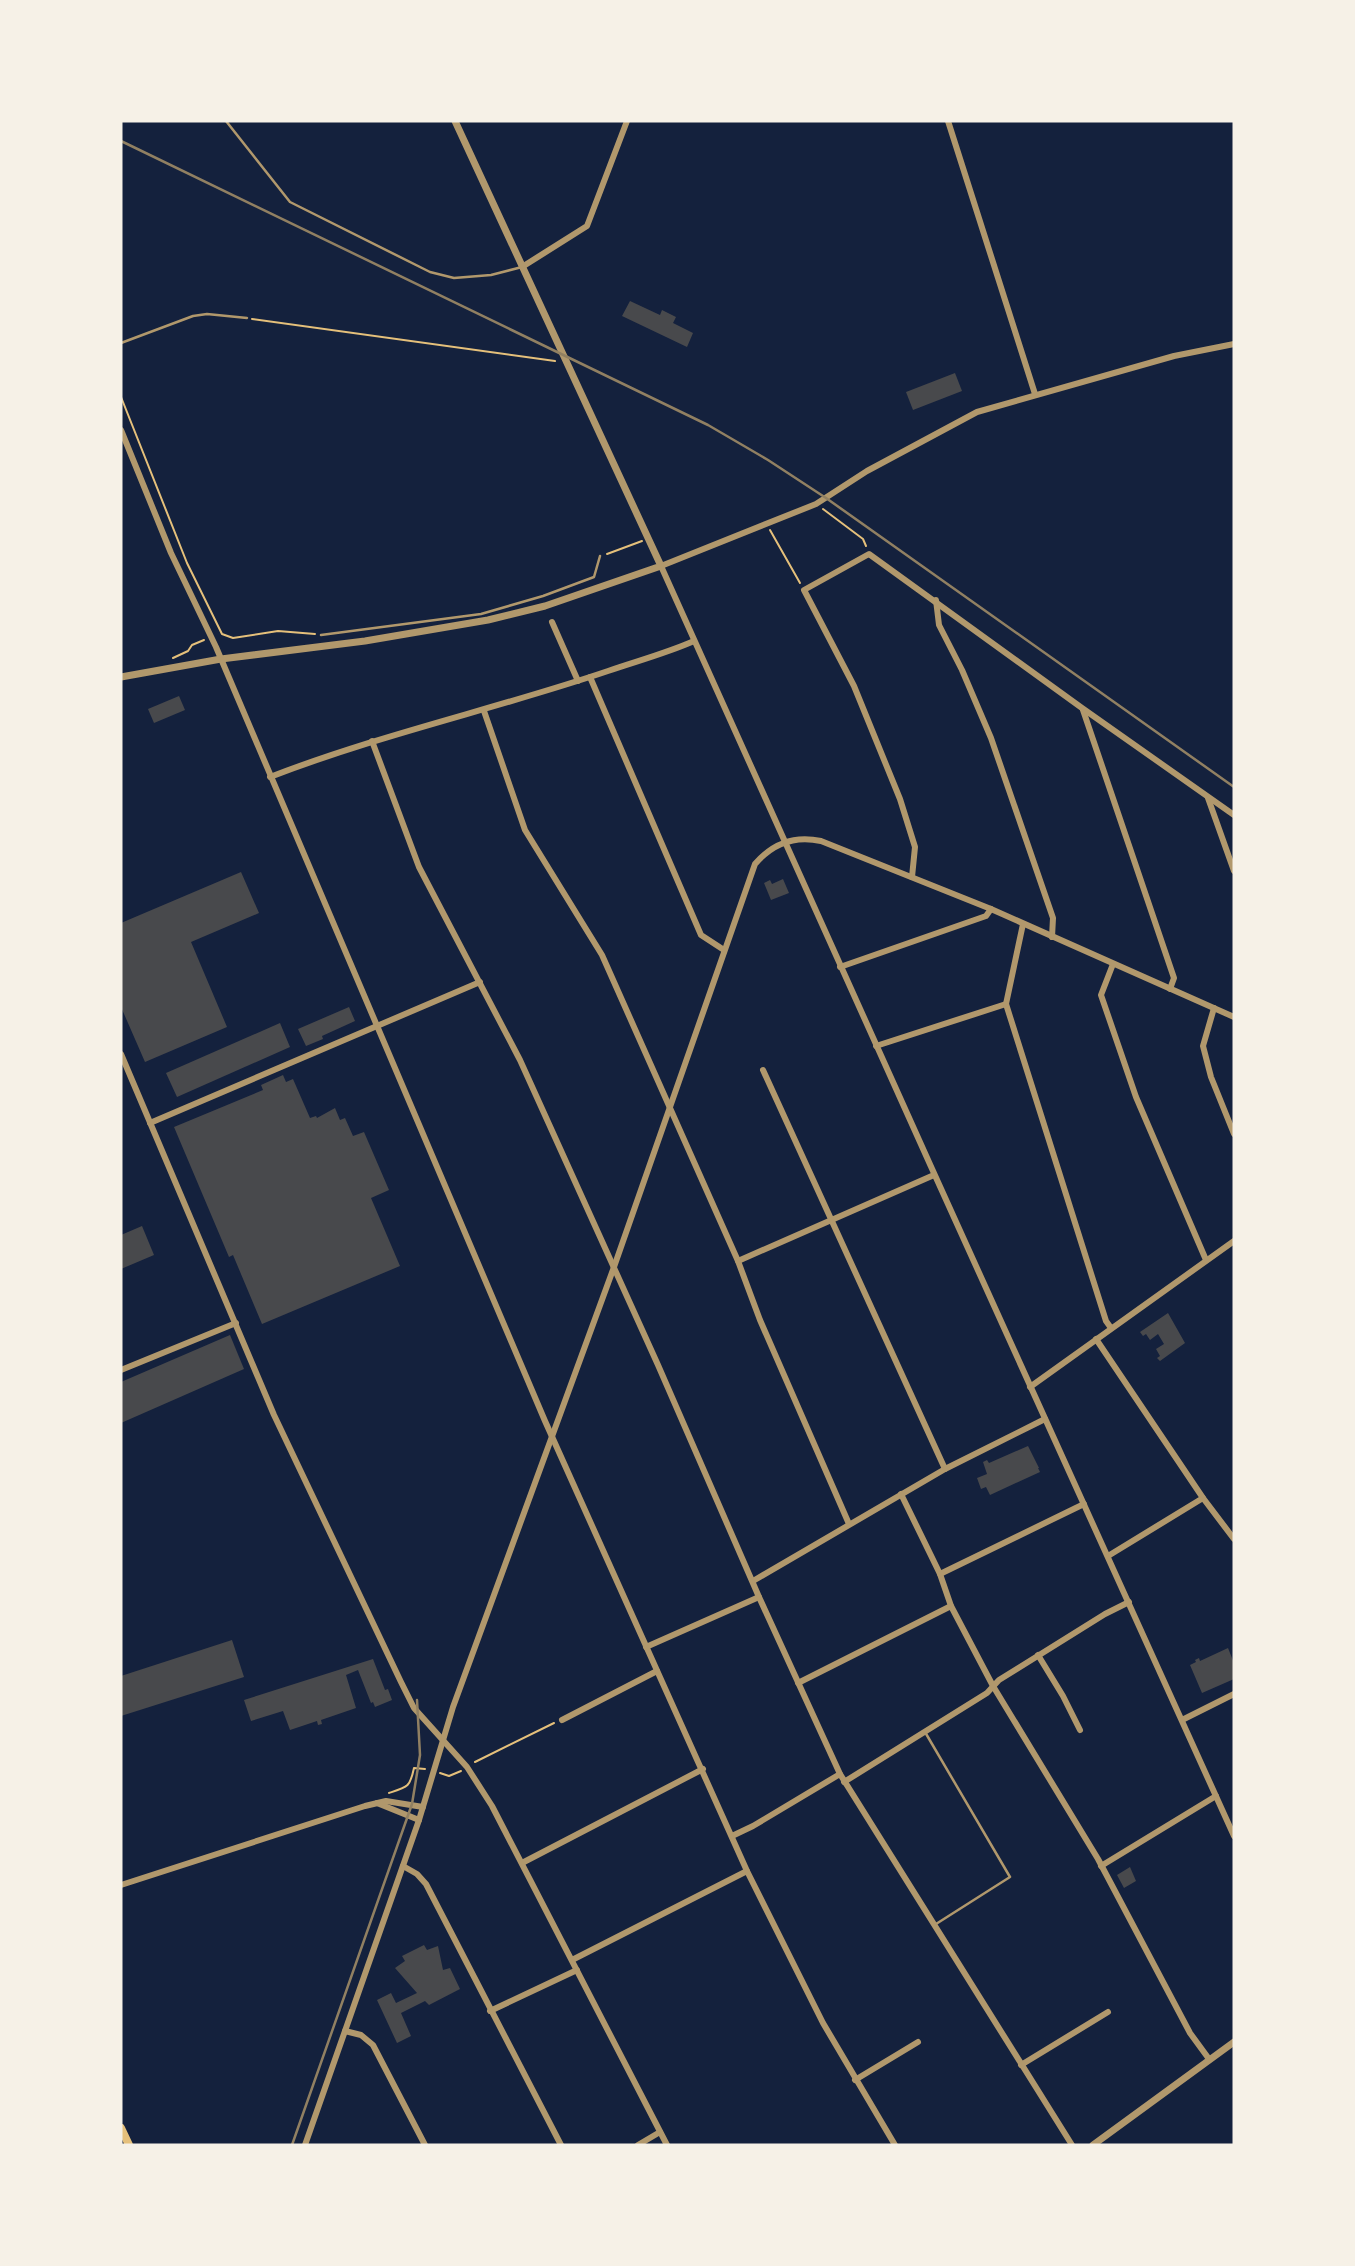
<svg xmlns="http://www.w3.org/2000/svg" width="1355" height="2266" viewBox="0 0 1355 2266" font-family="Rubik,sans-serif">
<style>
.building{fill:#48494c}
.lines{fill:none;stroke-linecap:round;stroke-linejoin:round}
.path{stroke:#e5c07b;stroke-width:2}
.service{stroke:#b1986c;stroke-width:2.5}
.minor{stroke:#b1986c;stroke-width:6}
.tertiary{stroke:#b1986c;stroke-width:7}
.secondary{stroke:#e5c07b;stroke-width:8}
.rail{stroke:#918062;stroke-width:2.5}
</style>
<rect width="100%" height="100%" fill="#14213d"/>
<g class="building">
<polygon points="630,301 660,315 662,310 676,317 673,323 693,333 687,347 622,316"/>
<polygon points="955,373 962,391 913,410 906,392"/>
<polygon points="179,696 185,710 154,723 148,709"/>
<polygon points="241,872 259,913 191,942 227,1027 145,1062 121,1007 121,923"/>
<polygon points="783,879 789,893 771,900 764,883 770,880 772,884"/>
<polygon points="349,1007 355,1021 322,1036 323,1039 306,1046 298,1029"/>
<polygon points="280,1023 290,1047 177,1097 166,1073"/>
<polygon points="283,1075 286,1082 293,1079 310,1118 316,1116 317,1118 335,1108 340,1120 345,1118 353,1136 364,1132 389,1190 371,1198 400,1266 262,1324 233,1255 229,1257 174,1127 263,1090 261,1085"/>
<polygon points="142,1226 154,1255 121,1269 121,1235"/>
<polygon points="1168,1313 1185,1343 1160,1361 1157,1358 1160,1356 1156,1349 1164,1344 1158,1334 1150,1340 1146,1334 1143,1336 1140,1332"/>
<polygon points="230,1335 244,1369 121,1423 121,1382"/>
<polygon points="1028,1446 1039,1468 1038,1468 1040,1472 990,1495 986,1487 981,1489 977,1478 987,1474 983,1462 987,1460 989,1463"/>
<polygon points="232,1640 244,1677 121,1716 121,1676"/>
<polygon points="1228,1648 1234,1663 1234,1679 1202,1693 1190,1665 1196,1662 1195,1660 1199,1658 1200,1661"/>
<polygon points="373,1659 385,1690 388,1689 392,1700 375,1707 373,1702 371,1703 358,1670 346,1675 356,1708 321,1720 322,1724 318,1725 317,1721 290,1730 283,1711 251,1721 244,1700"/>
<polygon points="1130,1867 1136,1881 1124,1888 1117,1875"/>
<polygon points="424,1945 427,1950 438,1946 443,1970 450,1968 460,1989 429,2005 425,2001 401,2013 411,2036 397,2043 377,2000 391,1993 396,2003 417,1993 395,1968 405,1961 402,1956"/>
</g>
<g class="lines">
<g class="path">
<polyline points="252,319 555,361"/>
<polyline points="121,397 187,563 222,634 233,638 278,631 315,634"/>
<polyline points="823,509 863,539 866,546"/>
<polyline points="770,530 800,583"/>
<polyline points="607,554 642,541"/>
<polyline points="173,658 188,651 192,645 204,640"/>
<polyline points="475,1762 554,1723"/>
<polyline points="440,1773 449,1776 461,1771"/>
<path d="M389 1793C408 1787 410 1787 414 1768L425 1769"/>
</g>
<g class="service">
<polyline points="226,121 290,202 430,272 454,278 491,275 522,267"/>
<polyline points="121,343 193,316 207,314 247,318"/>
<polyline points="321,635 481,614 543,596 594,577 600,556"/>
<polyline points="925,1732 1010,1877 936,1924"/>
</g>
<g class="minor">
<polyline points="948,121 1035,394"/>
<polyline points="522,267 587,226 627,121"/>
<path d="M1234 344 1174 356 977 412 867 471 816 504 661 566C850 990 1043 1413 1234 1836"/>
<polyline points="121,430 171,553 216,647 545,1421 747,1871 823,2023 895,2145"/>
<polyline points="936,600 939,625 962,670 991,738 1053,918 1052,937"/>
<polyline points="552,622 578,681"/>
<polyline points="590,677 701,935 724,950"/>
<polyline points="1083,710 1174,978 1170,989"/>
<polyline points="484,711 525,830 602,955 738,1261 760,1320 849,1524"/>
<polyline points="372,741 419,867 520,1060 658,1365 759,1597 840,1774 1072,2145"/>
<path d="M270 777C381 734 496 709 608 671 637 661 667 653 694 641"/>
<polyline points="1208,798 1234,871"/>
<polyline points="912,877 915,847 900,799 854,686 804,590 869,554 1082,708 1234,815"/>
<polyline points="1023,924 1006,1004 1106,1321 1111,1328"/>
<polyline points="1113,964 1101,995 1136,1097 1206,1260"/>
<polyline points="840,967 986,916 991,909"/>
<polyline points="1214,1008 1203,1046 1211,1077 1234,1134"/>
<polyline points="876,1046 1006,1004"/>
<polyline points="121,1054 274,1415 401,1682 414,1708 467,1767 492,1806 667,2145"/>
<polyline points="763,1070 945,1469"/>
<polyline points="150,1123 480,982"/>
<polyline points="738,1261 934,1175"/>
<polyline points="1096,1339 1203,1498 1234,1539"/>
<polyline points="121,1370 236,1323"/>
<polyline points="1030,1387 1234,1241"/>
<polyline points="901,1494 940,1574 951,1606 993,1686 1098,1859 1190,2033 1209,2059"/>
<polyline points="1108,1556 1203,1498"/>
<polyline points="940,1574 1084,1504"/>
<polyline points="753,1581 945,1469 1045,1419"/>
<polyline points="646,1647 759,1597"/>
<polyline points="1038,1655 1063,1696 1080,1730"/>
<polyline points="798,1683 951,1606"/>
<polyline points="562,1720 657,1671"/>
<polyline points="1182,1720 1234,1694"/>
<polyline points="844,1782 987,1693 999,1680 1105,1614 1129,1602"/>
<polyline points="377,1803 419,1820"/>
<polyline points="732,1836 753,1826 840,1774"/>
<polyline points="522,1863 703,1769"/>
<polyline points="403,1866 417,1874 426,1884 561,2145"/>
<polyline points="1101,1866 1216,1796"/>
<polyline points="121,1885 365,1806 386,1801 423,1807"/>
<polyline points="572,1960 747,1871"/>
<polyline points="490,2011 577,1970"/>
<polyline points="345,2031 361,2035 373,2045 425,2145"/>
<polyline points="1021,2065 1108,2012"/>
<polyline points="855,2080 918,2042"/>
<path d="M305 2145 419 1820 453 1707 614 1267 755 864C773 843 794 835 821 841L991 909 1234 1017"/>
<polyline points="638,2145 660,2132"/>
</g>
<g class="tertiary">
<polyline points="121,677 221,659 365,641 488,620 545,606 661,566 455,121"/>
<polyline points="1093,2145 1234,2042"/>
</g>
<polyline class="secondary" points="121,2128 129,2145"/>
<g class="rail">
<polyline points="121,141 708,425 768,460 826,498 1234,787"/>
<polyline points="292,2145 412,1804 420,1755 417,1700"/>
</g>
</g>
<rect width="1355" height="2266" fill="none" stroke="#f6f1e7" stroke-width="245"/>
</svg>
